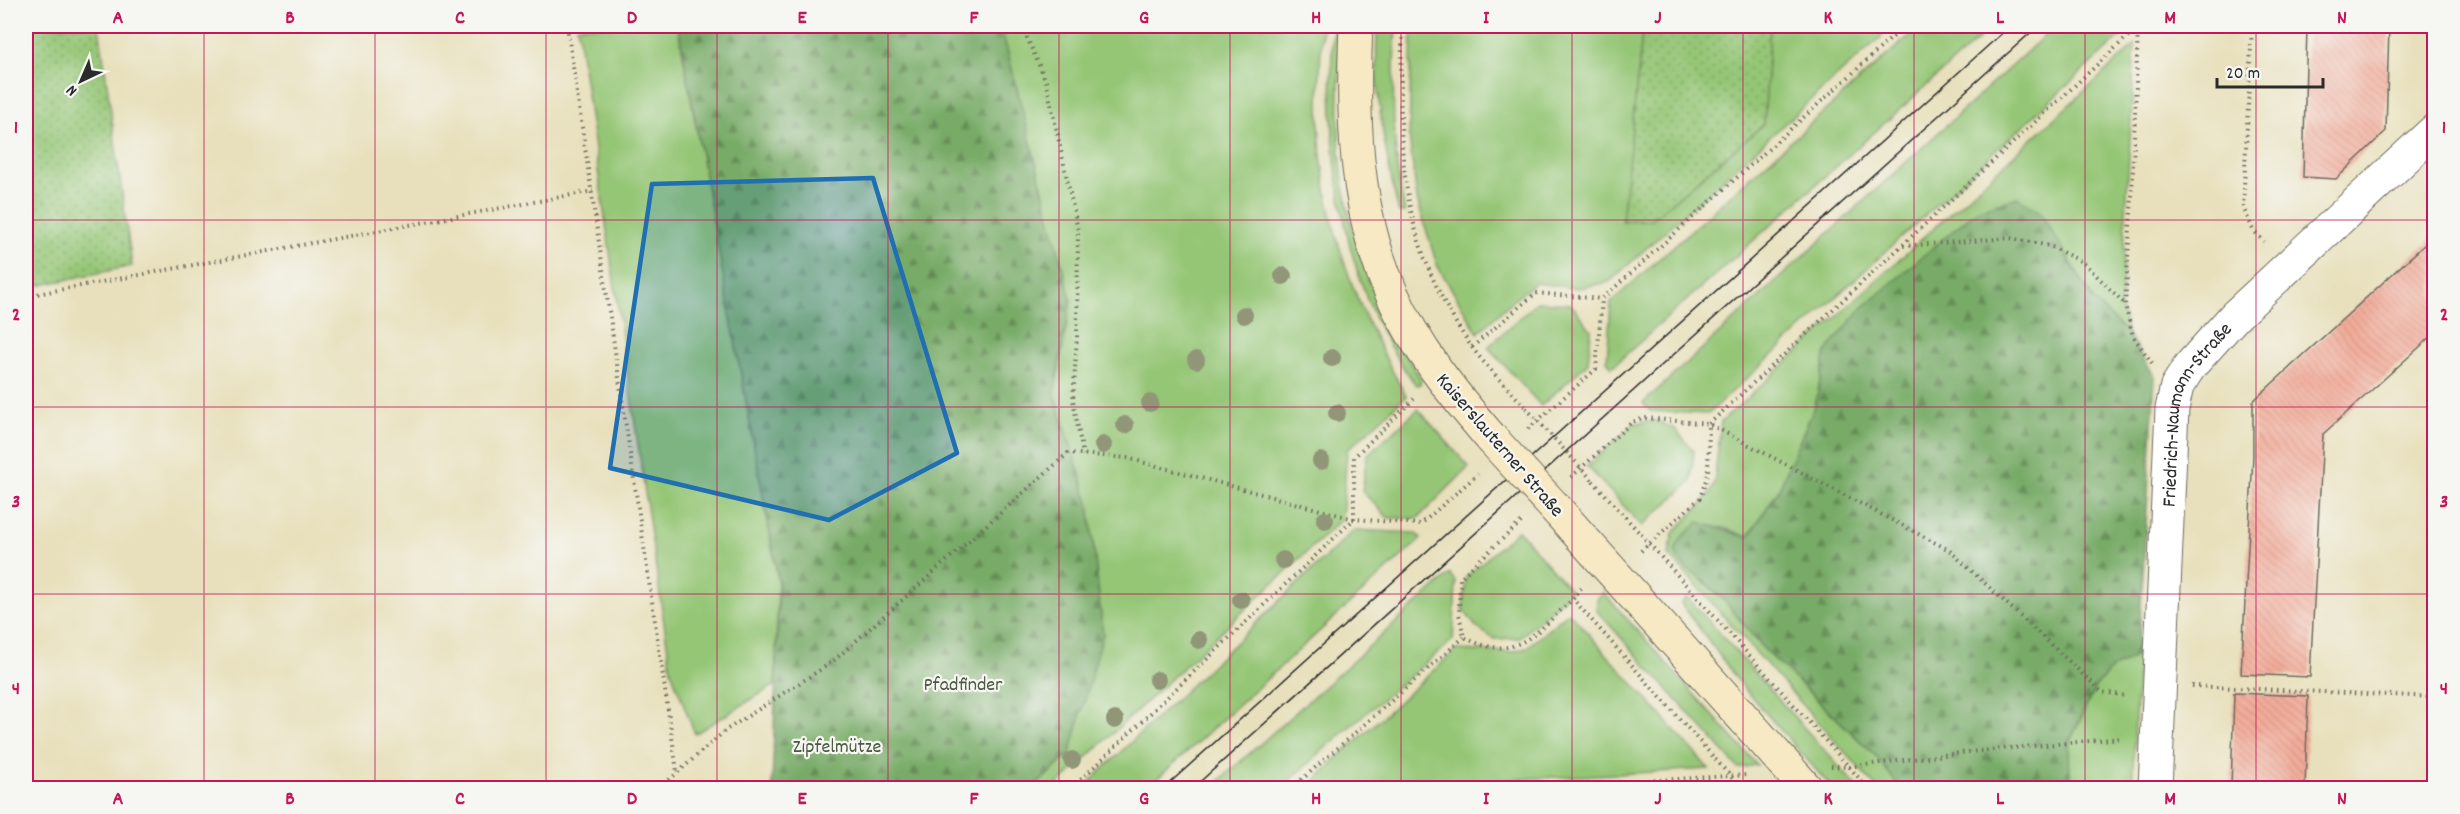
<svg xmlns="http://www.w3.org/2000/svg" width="2460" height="814" viewBox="0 0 2460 814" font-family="Dekko,sans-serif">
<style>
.green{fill:#95c676;stroke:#607850;stroke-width:1.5}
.forest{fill:url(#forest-firs);stroke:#526b49;stroke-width:1.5}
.garden{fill:url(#garden-dots);stroke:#607850;stroke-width:1.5}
.building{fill:url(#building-back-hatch)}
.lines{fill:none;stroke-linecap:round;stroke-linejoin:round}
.street-casing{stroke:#6d6a5e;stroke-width:35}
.secondary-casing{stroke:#6d6a5e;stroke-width:35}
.path{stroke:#6d6a5e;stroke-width:4;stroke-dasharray:1.5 4.5;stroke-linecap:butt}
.street{stroke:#fff;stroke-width:33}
.secondary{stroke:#f6e9c3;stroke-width:33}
.tram{stroke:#2b2b2b;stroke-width:1.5}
.secondary-bridge-casing{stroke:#6d6a5e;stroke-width:35;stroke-linecap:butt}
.path-bridge{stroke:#6d6a5e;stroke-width:4;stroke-dasharray:1.5 4.5;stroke-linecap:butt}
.secondary-bridge{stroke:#f6e9c3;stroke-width:33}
.tree{fill:#929679}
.marked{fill:#1f6fb2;fill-opacity:0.2;stroke:#1f6fb2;stroke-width:4.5;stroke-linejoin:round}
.grid{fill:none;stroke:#c2185b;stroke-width:1.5;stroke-opacity:0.55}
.labels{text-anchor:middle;stroke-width:4.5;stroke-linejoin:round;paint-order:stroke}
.street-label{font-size:20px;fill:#2b2b2b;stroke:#f6f6f2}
.park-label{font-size:20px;fill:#4b5a42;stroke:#f6f6f2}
.neatline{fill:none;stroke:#c2185b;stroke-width:2}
.grid-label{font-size:20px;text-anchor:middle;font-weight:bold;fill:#c2185b}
</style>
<defs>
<pattern id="forest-firs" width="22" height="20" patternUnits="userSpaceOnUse" patternTransform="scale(1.5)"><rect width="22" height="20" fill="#78ab67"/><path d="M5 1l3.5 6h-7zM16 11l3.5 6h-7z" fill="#638b55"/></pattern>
<pattern id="garden-dots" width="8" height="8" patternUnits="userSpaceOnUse" patternTransform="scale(1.5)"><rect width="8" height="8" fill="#95c676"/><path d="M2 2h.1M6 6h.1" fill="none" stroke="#7aa161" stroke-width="1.8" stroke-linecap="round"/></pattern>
<pattern id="building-back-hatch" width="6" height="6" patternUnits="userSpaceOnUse" patternTransform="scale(1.5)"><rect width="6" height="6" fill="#f3ac9a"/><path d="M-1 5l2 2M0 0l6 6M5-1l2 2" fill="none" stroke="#d09485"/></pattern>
</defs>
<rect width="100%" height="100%" fill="#f6f6f2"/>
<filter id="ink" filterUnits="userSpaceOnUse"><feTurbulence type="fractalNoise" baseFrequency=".0167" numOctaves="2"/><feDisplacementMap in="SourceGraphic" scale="12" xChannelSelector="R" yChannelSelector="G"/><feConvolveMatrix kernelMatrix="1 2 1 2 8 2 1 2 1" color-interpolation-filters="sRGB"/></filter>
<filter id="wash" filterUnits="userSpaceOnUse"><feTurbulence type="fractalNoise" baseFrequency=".008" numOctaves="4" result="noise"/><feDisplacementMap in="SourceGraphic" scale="24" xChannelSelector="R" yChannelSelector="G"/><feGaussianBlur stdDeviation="1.35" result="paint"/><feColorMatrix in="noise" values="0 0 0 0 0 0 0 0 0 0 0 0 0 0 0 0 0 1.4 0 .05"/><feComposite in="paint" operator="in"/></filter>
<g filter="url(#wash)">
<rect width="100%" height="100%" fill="#e8e0bc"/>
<g class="green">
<polygon points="577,26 678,26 778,580 775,685 695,734 671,671"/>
<path d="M1000 26H1322C1320 73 1316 124 1323 171 1335 257 1364 321 1406 396L1347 450 1342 519 1054 788H1033L1070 754 1089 503 1054 393 1071 300Z"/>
<path d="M1333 26H1341C1339 77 1336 130 1343 181 1353 249 1379 320 1419 375L1421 381 1420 384 1416 385C1339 288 1326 145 1333 26Z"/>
<path d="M1377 26H1396C1392 87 1391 151 1405 212L1399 213C1384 151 1374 90 1377 26Z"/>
<polygon points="1412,26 1643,26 1623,221 1652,219 1764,124 1770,26 1893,26 1609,282 1578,288 1535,283 1510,303 1478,333 1437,265 1417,199 1409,136"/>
<polygon points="1920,26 1993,26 1612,367 1607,361 1611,302"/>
<polygon points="2055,26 2132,26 1708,414 1650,411 1643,403"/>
<polygon points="2135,45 2121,308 2127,333 2094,301 2062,247 1826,352 1815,406 1778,491 1748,537 1722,527 1678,559 1722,598 1763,648 1876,756 1900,788 1877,788 1669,555 1673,533 1703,503 1714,486 1721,422"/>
<polygon points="1537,302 1571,304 1591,330 1588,363 1541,406 1488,347"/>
<polygon points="1418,409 1469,467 1418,518 1388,518 1362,491 1367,455"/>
<polygon points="1658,421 1675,429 1694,451 1691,482 1642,526 1587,466 1635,423"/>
<polygon points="1354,530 1416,533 1421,539 1147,788 1083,788"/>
<polygon points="1518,530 1571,591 1520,638 1494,639 1476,627 1463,609 1466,577"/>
<polygon points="1450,574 1456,582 1453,640 1341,734 1281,788 1211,788"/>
<polygon points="1603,592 1757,765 1738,768 1597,611 1597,599"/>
<polygon points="1687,597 1858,788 1832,788 1742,686 1681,603"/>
<polygon points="1569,612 1709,769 1504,780 1440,788 1312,788 1315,781 1334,761 1456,650 1513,652 1526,648"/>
<polygon points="2138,655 2132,788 2070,788 2069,743 2095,688 2111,669"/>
</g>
<g class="forest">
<polygon points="678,26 1001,26 1071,300 1054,393 1089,503 1103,634 1070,754 1033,788 772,788 779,583"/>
<polygon points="2018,197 2041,213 2094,301 2127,333 2155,377 2138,655 2111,669 2095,688 2069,743 2070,788 1900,788 1876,756 1763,648 1722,598 1704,581 1687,569 1678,559 1675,550 1682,537 1699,522 1748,537 1778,491 1815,406 1826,352 1860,310 1957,227 1979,209"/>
</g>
<g class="garden">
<polygon points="26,26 99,26 132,266 26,288"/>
<polygon points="1643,26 1770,26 1764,124 1652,219 1622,221"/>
</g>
<g id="blocks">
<g class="building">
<polygon points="2307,26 2389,26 2386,131 2336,179 2303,177"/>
<polygon points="2434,236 2434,334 2323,434 2310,677 2241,674 2253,456 2253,401"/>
<polygon points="2234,693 2308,696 2305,788 2231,788"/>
</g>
</g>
</g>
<g filter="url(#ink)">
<use href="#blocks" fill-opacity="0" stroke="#6d6a5e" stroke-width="1.5"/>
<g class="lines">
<g class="street-casing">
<g id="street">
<path id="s1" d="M2155 788 2172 409 2177 386 2190 366 2235 316 2434 131"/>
</g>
</g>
<g class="secondary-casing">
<g id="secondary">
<path d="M1356 26C1352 114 1354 209 1391 292 1415 347 1453 394 1492 439"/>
<polyline points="1558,511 1806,788"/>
</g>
</g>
<g class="path">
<polyline points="567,26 677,771"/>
<polyline points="1022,26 1046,81 1078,230 1077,336 1073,400 1083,455"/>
<path d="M1403 26C1397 149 1398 240 1471 346 1487 368 1508 388 1526 408"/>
<polyline points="2252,26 2243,207 2253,230 2264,242"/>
<polyline points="2138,27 2132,195 2125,305 2133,336 2152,363"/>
<polyline points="1903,246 2010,238 2050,246 2084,263 2125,304"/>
<polyline points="26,296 593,191"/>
<polyline points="1472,347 1536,293 1602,299"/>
<polyline points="1709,424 2139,26"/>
<polyline points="1528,429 1596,369 1602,299 1905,26"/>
<polyline points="1571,477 1632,422 1645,418 1709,424 1949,550 2102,692 2126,696"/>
<polyline points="1593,481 1868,788"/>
<path d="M1521 522 1460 578 1459 614 1464 637C1516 665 1536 632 1573 599"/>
<polyline points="1641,551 1700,498 1708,474 1709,424"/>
<polyline points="1581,588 1573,599 1741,788"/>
<polyline points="2192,686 2434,697"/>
<polyline points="1831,766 1848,767 1968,752 2122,738"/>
<polyline points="660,788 726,730 831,663 1068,453 1127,458 1354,519 1421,524 1478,474"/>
<polyline points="1072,788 1354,519 1354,457 1414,399"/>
<polyline points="1292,788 1464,637"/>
<polyline points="1522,788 1746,775"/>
</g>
<use href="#street" class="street"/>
<use href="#secondary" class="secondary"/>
<g class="tram">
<polyline points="1164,788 2010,26"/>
<polyline points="1193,788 2038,26"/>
</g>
<g class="secondary-bridge-casing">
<polyline id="secondary-bridge" points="1492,439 1558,511"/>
</g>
<polyline class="path-bridge" points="1526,408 1593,481"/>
<use href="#secondary-bridge" class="secondary-bridge"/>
</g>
<g class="tree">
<circle cx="1283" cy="276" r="9"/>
<circle cx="1244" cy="315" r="9"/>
<circle cx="1332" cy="358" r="9"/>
<circle cx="1196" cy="360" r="9"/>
<circle cx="1150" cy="403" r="9"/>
<circle cx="1337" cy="413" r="9"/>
<circle cx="1125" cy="425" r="9"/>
<circle cx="1103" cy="445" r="9"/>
<circle cx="1321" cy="461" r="9"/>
<circle cx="1325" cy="520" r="9"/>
<circle cx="1283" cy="560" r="9"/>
<circle cx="1241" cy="600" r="9"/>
<circle cx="1199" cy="640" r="9"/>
<circle cx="1157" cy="680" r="9"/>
<circle cx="1115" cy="720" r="9"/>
<circle cx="1072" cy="760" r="9"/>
</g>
</g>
<path class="marked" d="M873 178 957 453 829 520 610 468 652 184Z"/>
<path class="grid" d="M204 26V788M375 26V788M546 26V788M717 26V788M888 26V788M1059 26V788M1230 26V788M1401 26V788M1572 26V788M1743 26V788M1914 26V788M2085 26V788M2256 26V788M26 220H2434M26 407H2434M26 594H2434"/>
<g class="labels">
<g class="street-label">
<text dy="7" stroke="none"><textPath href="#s1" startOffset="382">Friedrich-Naumann-Straße</textPath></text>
<text transform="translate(1501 444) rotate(49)" y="7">Kaiserslauterner Straße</text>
</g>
<g class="park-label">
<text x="963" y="690">Pfadfinder</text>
<text x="837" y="752">Zipfelmütze</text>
</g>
</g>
<rect width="2460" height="814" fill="none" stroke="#f6f6f2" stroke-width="66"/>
<g transform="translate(81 81) rotate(224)" stroke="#f6f6f2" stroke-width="4.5" paint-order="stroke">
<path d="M0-4.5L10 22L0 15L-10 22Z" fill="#2b2b2b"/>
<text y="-9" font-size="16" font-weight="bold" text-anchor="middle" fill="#2b2b2b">N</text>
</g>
<path d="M2217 78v9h106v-9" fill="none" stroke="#2b2b2b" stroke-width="3"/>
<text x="2226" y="78" font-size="18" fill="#2b2b2b" stroke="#f6f6f2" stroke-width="4.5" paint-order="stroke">20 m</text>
<rect x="33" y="33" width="2394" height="748" class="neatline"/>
<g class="grid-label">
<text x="118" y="23">A</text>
<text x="290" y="23">B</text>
<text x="460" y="23">C</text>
<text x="632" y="23">D</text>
<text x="802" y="23">E</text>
<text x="974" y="23">F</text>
<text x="1144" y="23">G</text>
<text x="1316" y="23">H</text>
<text x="1486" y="23">I</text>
<text x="1658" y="23">J</text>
<text x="1828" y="23">K</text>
<text x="2000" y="23">L</text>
<text x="2170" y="23">M</text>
<text x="2342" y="23">N</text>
<text x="16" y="133">1</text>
<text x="2444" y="133">1</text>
<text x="16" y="320">2</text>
<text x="2444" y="320">2</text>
<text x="16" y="507">3</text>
<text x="2444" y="507">3</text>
<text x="16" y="694">4</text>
<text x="2444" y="694">4</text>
<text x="118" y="804">A</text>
<text x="290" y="804">B</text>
<text x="460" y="804">C</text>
<text x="632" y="804">D</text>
<text x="802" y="804">E</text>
<text x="974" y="804">F</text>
<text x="1144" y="804">G</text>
<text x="1316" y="804">H</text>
<text x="1486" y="804">I</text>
<text x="1658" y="804">J</text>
<text x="1828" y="804">K</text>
<text x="2000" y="804">L</text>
<text x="2170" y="804">M</text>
<text x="2342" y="804">N</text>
</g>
</svg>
